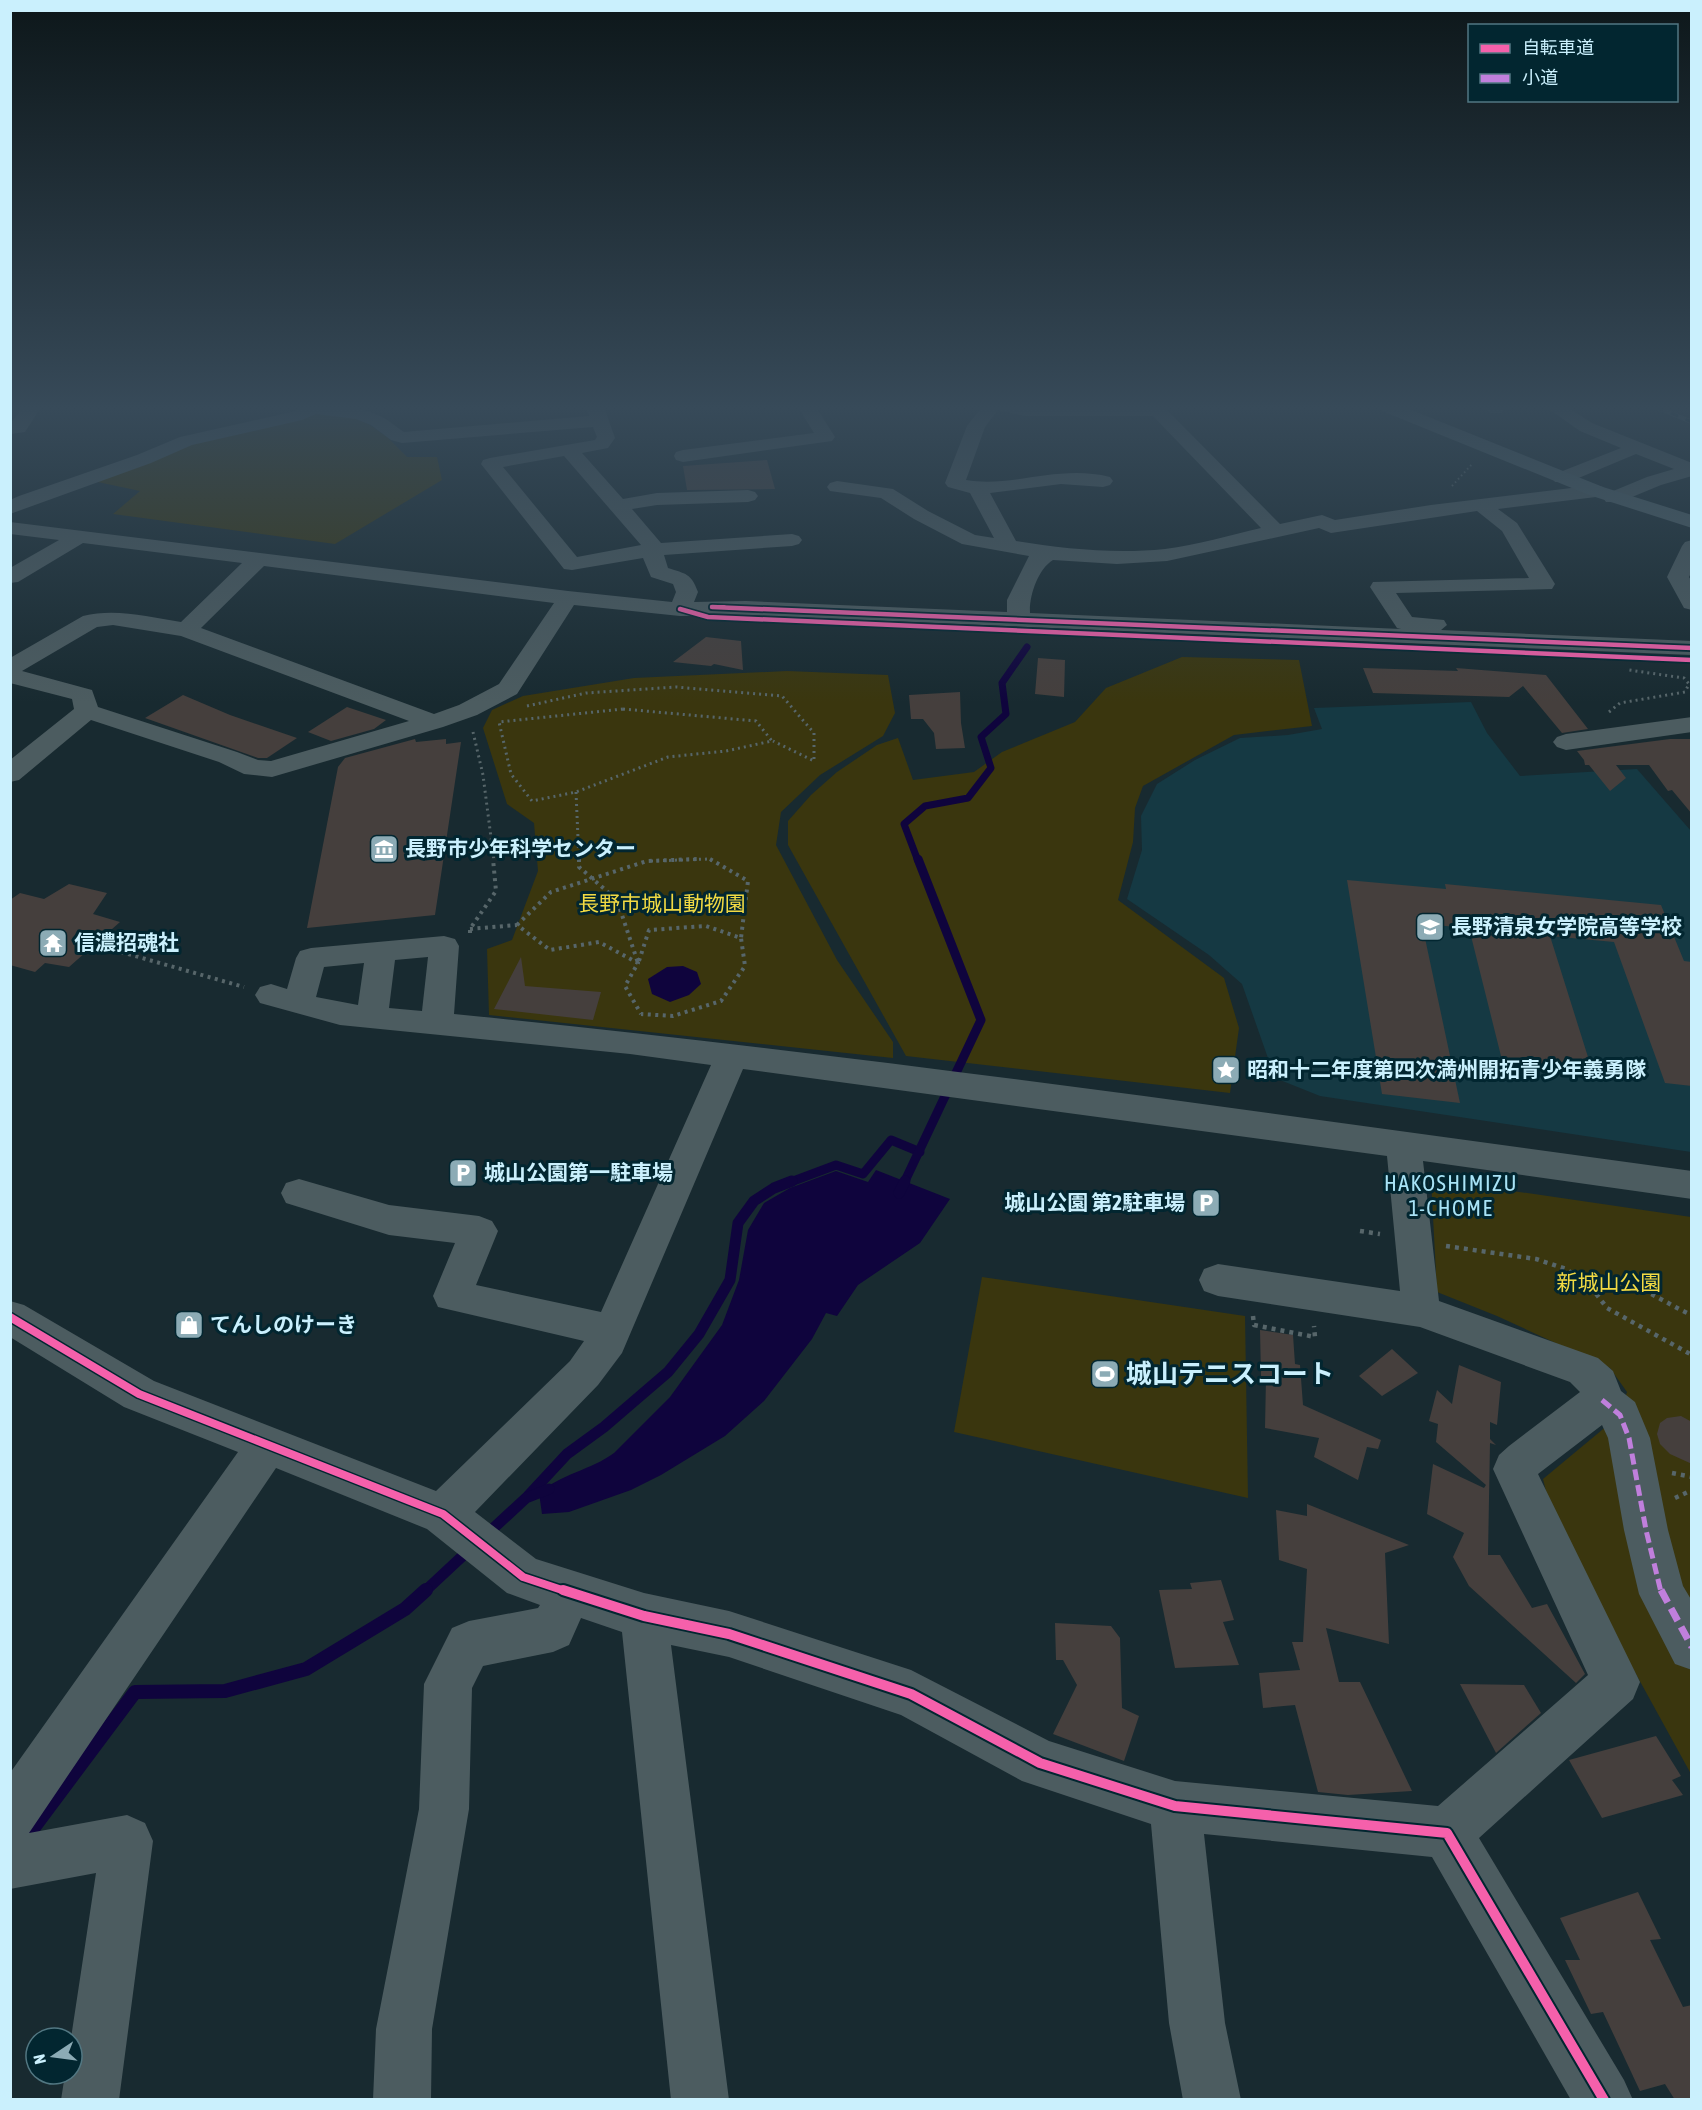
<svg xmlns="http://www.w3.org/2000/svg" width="1702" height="2110" viewBox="0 0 1702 2110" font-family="'Asap Condensed','Noto Sans JP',sans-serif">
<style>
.built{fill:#153943}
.green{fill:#3a360e}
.water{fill:#0f043d}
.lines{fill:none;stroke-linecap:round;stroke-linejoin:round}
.stream-far3{stroke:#0f043d;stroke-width:7}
.stream-far2{stroke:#0f043d;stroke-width:9}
.stream-far1{stroke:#0f043d;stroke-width:11}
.stream{stroke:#0f043d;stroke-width:14}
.building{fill:#453f3d}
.path-far3{stroke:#57666a;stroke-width:2;stroke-dasharray:1.5 3;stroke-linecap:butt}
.path-far2{stroke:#57666a;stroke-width:3;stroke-dasharray:2 4;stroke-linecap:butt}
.path-far1{stroke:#57666a;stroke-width:4;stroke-dasharray:3 4.5;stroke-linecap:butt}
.path{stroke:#57666a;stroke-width:4.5;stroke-dasharray:4 5;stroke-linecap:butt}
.minor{fill:#4c5c60;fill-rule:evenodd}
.major{fill:#4e6268;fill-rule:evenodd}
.rail-casing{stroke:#506064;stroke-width:4.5}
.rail{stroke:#022630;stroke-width:3;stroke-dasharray:8;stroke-linecap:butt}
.quiet-far1{stroke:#c07fdc;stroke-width:5;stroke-dasharray:11 5;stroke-linecap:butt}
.quiet{stroke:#c07fdc;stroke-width:7;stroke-dasharray:14 7;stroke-linecap:butt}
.cycleway-far3-casing{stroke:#022630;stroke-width:6}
.cycleway-far2-casing{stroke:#022630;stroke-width:8}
.cycleway-far1-casing{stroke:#022630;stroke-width:11}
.cycleway-casing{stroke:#022630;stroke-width:14}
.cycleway-far3{stroke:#f560ab;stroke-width:4}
.cycleway-far2{stroke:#f560ab;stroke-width:4.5}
.cycleway-far1{stroke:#f560ab;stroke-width:8}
.cycleway{stroke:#f560ab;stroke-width:10}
.labels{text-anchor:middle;stroke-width:6;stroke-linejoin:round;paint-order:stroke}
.poi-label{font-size:21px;font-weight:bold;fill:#caf0fd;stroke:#022630;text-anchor:start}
.park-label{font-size:21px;fill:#f2da43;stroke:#022630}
.neighbourhood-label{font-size:22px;letter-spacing:1.5px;fill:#a8e3f6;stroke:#022630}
.near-poi-label{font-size:26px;font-weight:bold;fill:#caf0fd;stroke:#022630;text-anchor:start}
</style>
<rect width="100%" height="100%" fill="#182a30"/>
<polygon class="built" points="1471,702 1487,733 1520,776 1637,769 1691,831 1691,1152 1320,1096 1275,1078 1242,984 1209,955 1127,899 1142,850 1141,816 1157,784 1195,760 1240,738 1288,735 1322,729 1314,708"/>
<g class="green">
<polygon points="320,412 361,419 387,437 407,457 437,457 442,480 335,544 113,514 140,491 93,481 182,446"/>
<polygon points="1182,657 1299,660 1312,726 1234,735 1143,786 1135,808 1133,842 1118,900 1224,978 1239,1028 1230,1093 906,1056 788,845 788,821 811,795 837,772 877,745 898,738 913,780 974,772 1002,752 1075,722 1106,688"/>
<polygon points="787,671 888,675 895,713 883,736 820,775 781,812 776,845 837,960 893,1042 893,1058 489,1015 487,949 512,940 538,871 534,823 507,804 483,728 492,710 523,696 634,678"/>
<polygon points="1431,1179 1691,1217 1691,1774 1609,1625 1550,1507 1543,1479 1620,1415 1627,1392 1610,1368 1497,1316 1437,1292"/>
<polygon points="982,1277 1245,1316 1248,1498 954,1432"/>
</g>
<g class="water">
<polygon points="683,966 697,972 701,984 689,995 670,1002 652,994 648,979 667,967"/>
<path d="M876 1170 950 1199 920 1243 858 1285 837 1316 826 1313 812 1339 764 1401 725 1436 661 1475 631 1490 569 1512 542 1514 539 1493C561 1474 591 1470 614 1453L670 1397 722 1325 739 1280 748 1230 764 1203 790 1188 836 1171 868 1182Z"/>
</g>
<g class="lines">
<polyline class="stream-far3" points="918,861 904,824 925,806 968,798 991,768 981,737 1006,714 1002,683 1027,647"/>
<g class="stream-far2">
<polyline points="788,1183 836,1165 863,1174 891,1140 920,1152"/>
<polyline points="904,1183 981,1020 918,859"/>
</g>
<g class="stream-far1">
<polyline points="899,1193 905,1181"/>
<polyline points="528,1496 567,1454 604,1427 668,1372 699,1334 730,1280 738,1223 754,1201 774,1188 792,1181"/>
<polyline points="486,1535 526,1498 549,1489"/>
<polyline points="424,1592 469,1550"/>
</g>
<polyline class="stream" points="26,1838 135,1692 225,1691 306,1669 405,1609 426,1590"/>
</g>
<g class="building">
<polygon points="767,460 775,489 687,490 683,466"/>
<polygon points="706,637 741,641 743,670 714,664 711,666 673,662"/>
<polygon points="1038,658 1065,660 1064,697 1035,694"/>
<polygon points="1363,668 1458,671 1456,668 1546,675 1588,729 1562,733 1523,686 1509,697 1373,693"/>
<polygon points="960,692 961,723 965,748 936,749 934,733 923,719 911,719 909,695"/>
<polygon points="183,695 230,715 297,738 267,758 258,758 145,718"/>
<polygon points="347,707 386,720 374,729 331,741 308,732"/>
<polygon points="415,739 416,742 446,739 446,744 461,742 435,915 307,928 338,767 345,758"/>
<polygon points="1670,739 1692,739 1692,814 1672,790 1668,791 1649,765 1616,765 1626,778 1610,791 1589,765 1585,765 1584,760 1577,751"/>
<polygon points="1347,880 1446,889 1445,884 1661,905 1684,961 1692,962 1692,1086 1665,1083 1614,942 1550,936 1593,1073 1503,1064 1469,928 1422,924 1460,1103 1382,1094"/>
<polygon points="69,884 107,893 93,914 120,922 69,967 45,963 35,972 10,965 10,900 20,893 44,899"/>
<polygon points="521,957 525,986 601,992 593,1020 494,1009"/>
<polygon points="1260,1330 1293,1335 1295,1364 1300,1365 1303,1405 1381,1440 1378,1449 1367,1447 1358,1480 1314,1457 1319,1438 1265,1428 1266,1378 1261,1377"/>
<polygon points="1392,1349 1418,1373 1382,1396 1359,1376"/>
<polygon points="1459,1365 1501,1382 1497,1425 1490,1422 1490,1439 1496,1445 1490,1443 1488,1555 1500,1555 1532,1608 1547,1604 1585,1674 1576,1683 1469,1586 1453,1557 1464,1533 1427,1514 1433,1464 1484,1488 1486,1485 1436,1442 1438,1424 1429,1421 1437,1390 1452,1404"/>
<polygon points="1681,1416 1692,1422 1692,1464 1670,1454 1660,1444 1657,1434 1660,1423 1667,1418"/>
<polygon points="1307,1504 1409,1545 1385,1553 1389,1644 1326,1628 1339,1682 1360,1682 1412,1791 1348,1795 1318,1792 1295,1705 1263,1708 1259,1673 1300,1670 1292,1642 1303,1642 1307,1569 1279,1560 1276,1510 1307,1516"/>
<polygon points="1221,1580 1234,1620 1223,1622 1239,1665 1175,1668 1159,1590 1192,1589 1190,1583"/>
<polygon points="1055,1623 1111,1626 1120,1638 1122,1708 1139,1716 1124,1761 1053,1734 1077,1685 1063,1660 1056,1660"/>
<polygon points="1460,1684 1524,1685 1541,1713 1496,1753"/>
<polygon points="1656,1736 1681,1776 1672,1780 1683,1795 1602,1818 1569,1760"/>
<polygon points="1638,1892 1661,1939 1650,1940 1683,2007 1692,2005 1692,2100 1675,2100 1665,2084 1640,2091 1603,2012 1591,2014 1565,1960 1580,1960 1560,1918"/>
</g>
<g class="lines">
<polyline class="path-far3" points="1452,486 1473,463"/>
<g class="path-far2">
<polyline points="527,706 586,693 676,687 782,696 814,733 814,761 773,741"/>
<polygon points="623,709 756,721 772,741 726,751 668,757 576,792 532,801 511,774 499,722"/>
<polyline points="1609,712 1620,703 1685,692 1689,684 1684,678 1629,670"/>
<polyline points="473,732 483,775 494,861"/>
<polyline points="576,792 579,861"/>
<polyline points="651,861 709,859 712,861"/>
</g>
<g class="path-far1">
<polyline points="579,859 579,867 617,900 638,963"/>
<polyline points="710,859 748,881 741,938"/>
<polyline points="517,925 551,892 647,861 697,859"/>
<polyline points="470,929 517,925 550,950 599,942 638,963 625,986 641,1014"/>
<polyline points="470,933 470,929 496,891 493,859"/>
<polyline points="121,952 244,987"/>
<polyline points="639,961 649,930 706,926 741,938 745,966 721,1001 673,1016 641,1014"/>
</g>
<g class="path">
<polyline points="1360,1231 1380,1234"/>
<polyline points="1446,1246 1536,1259 1566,1269 1591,1287 1607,1308 1692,1355"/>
<path d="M1591 1287C1627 1271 1660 1302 1692 1315"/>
<polyline points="1253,1316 1254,1325 1315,1337 1314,1326"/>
<polyline points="1672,1473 1692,1477"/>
<polyline points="1675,1498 1692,1490"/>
</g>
<g class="minor">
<polygon points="23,407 41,407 25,432 10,434 10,424"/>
<path d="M303 407C329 407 356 404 380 416 389 420 396 427 404 432L589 416 586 407H604L615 438 608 448 582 453 623 499 657 493 748 490 755 492 758 496 755 500 748 502 657 505 632 509 661 543 792 534 799 536 802 540 799 544 792 546 664 555 668 568C686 574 691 573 698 592L694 602 746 601 1007 612V600L1029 556 962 544 914 519 881 498 830 491 827 487 830 483 837 481 893 489 928 511 975 535 994 538 970 493 948 487 945 483 967 426 982 407H1164L1280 524 1322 515 1335 520 1431 505 1596 485 1603 487 1606 491 1603 495 1596 497 1498 509 1517 523 1555 584 1552 589 1396 593 1412 617 1444 620 1447 625 1441 630 1692 641V655L746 615 680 616 574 605 517 694 477 715 443 727 272 777 244 774 219 762 91 720 19 780 10 782V760L74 709 72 699 10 683V658L83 616C116 608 148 617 181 622L242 563 83 543 18 582 10 583V568L59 540 10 534V522L568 591 672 602 676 592 673 584 651 577 643 558 572 570 564 569 481 464 483 460 490 458 595 440 597 437 593 427 402 443 391 440 371 425 356 419 316 414 302 420 192 445 151 463 10 514V500L19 496 137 455 180 437 296 411ZM998 410 1025 416H1153L1261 528C1230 535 1197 545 1165 549 1115 554 1065 549 1016 541L990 493 1061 484 1103 487 1110 485 1113 481 1110 477C1058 464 1013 488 966 480L985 427ZM564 456 641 545 577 557 503 467ZM1477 511 1502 531 1529 578 1373 582 1370 587 1397 628 1401 629 1030 613C1029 596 1038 569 1053 560L1117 564 1167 561 1319 528 1331 533ZM264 566 554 603 499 684 459 705 434 714 201 628ZM113 625 181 636 409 721 271 761 258 760 237 752 98 707 92 690 22 671 97 627Z"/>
<polygon points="798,407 816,407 835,437 832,441 683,462 676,460 674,456 676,452 683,450 814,433"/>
<polygon points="1486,407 1504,407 1505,409 1502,413 1490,413"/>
<polygon points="1546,407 1567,407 1592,423 1692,463 1692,476 1661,485 1620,502 1606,502 1603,498 1606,494 1647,477 1674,469 1636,454 1569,482 1555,482 1552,478 1555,474 1621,448 1580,431"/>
<polygon points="1692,540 1692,571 1689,577 1692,582 1692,610 1684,608 1667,577 1682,546 1685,542"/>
<polygon points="1692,717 1692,732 1566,750 1557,747 1553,742 1557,737 1566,734"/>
<path d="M444 936 455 939 459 946 454 1014C868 1055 1280 1115 1692 1171V1199L1423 1161 1439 1301 1598 1358 1613 1371 1621 1391 1635 1402 1650 1438 1668 1530 1683 1586 1692 1601V1670L1675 1664 1639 1594 1624 1530 1608 1438 1602 1425 1538 1474 1640 1682 1633 1699 1479 1838 1624 2080 1633 2100H1571L1432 1857 1204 1834 1225 2023 1241 2100H1183L1169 2023 1151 1824 1022 1781 901 1715 729 1657 671 1645 729 2100H671L622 1632 581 1618 569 1645 553 1652 483 1666 472 1688 469 1809 432 2029 431 2100H373L376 2029 419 1809 424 1684 452 1628 469 1621 538 1608 540 1605 507 1593 427 1529 276 1468 29 1833 127 1815 145 1823 153 1841 119 2100H61L65 2074H72L71 2038 96 1873 10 1889V1773L238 1452 124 1407 10 1337V1301L24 1305 154 1381 436 1491 570 1361 584 1341 438 1307 433 1296 455 1243 389 1235 286 1203 281 1193 286 1183 299 1179 389 1205 479 1216 492 1221 498 1231 476 1285 601 1312 711 1065 630 1054 340 1025 260 1003 255 995 260 987 271 984 287 989 296 958 300 951 311 948ZM428 957 422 1011 389 1008 395 960ZM364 963 358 1005 316 997 324 967ZM743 1069 1387 1156 1400 1291 1218 1264 1204 1269 1199 1280 1204 1291 1218 1296 1420 1327 1570 1382 1580 1392 1509 1446 1499 1455 1493 1469 1588 1675 1438 1806 1175 1781 1049 1741 911 1670 729 1611 644 1593 536 1559 475 1512 598 1385 622 1353Z"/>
</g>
<polygon class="major" points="1379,407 1404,407 1603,487 1692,515 1692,528 1589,495 1382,411"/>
<g class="rail-casing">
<polyline id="rail" points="1656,407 1692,422"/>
</g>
<use href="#rail" class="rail"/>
<polyline class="quiet-far1" points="1602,1400 1620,1415 1629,1438 1646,1530 1661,1592"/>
<polyline class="quiet" points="1661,1590 1692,1647"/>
<g class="cycleway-far3-casing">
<polyline id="cycleway-far3" points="712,607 724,607"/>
</g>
<g class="cycleway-far2-casing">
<g id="cycleway-far2">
<polyline points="712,607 1692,648"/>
<polyline points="680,609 708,617 1692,660"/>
</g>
</g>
<g class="cycleway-far1-casing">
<polyline id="cycleway-far1" points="10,1317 139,1394 443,1514 523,1577 568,1592"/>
</g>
<g class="cycleway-casing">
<polyline id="cycleway" points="563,1590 644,1616 729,1634 911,1694 1040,1763 1175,1806 1447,1833 1604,2100"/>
</g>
<use href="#cycleway-far3" class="cycleway-far3"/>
<use href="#cycleway-far2" class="cycleway-far2"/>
<use href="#cycleway-far1" class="cycleway-far1"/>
<use href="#cycleway" class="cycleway"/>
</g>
<linearGradient id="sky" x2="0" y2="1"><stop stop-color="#0d171a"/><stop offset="0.58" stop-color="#374a59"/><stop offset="1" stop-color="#374a59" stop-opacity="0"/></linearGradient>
<rect width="1702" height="703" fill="url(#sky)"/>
<defs>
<g id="museum-square" transform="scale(1.5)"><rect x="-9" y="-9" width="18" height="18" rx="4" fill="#8cabb5" stroke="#022630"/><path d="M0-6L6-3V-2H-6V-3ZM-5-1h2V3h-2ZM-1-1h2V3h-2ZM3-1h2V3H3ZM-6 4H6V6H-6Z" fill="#fff"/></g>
<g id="school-square" transform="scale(1.5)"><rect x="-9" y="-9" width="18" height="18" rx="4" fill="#8cabb5" stroke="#022630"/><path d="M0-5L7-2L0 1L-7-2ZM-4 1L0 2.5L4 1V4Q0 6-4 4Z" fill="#fff"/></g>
<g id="temple-square" transform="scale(1.5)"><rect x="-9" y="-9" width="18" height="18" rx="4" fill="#8cabb5" stroke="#022630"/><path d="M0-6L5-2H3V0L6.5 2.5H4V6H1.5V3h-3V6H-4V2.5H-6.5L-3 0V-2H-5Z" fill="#fff"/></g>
<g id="sight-square" transform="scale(1.5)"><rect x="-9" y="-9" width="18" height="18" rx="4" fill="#8cabb5" stroke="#022630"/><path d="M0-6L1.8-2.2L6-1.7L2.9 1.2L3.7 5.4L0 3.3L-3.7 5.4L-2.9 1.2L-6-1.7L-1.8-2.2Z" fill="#fff"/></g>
<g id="parking-square" transform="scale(1.5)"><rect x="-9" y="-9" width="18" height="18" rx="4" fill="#8cabb5" stroke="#022630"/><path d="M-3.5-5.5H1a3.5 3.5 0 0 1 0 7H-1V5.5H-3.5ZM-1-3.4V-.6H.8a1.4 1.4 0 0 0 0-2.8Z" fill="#fff"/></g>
<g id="shop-square" transform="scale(1.5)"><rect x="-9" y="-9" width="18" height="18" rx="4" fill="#8cabb5" stroke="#022630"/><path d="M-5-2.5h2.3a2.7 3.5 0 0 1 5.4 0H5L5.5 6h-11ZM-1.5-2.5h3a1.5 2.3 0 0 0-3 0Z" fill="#fff"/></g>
<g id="stadium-square" transform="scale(1.5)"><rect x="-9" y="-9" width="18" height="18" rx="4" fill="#8cabb5" stroke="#022630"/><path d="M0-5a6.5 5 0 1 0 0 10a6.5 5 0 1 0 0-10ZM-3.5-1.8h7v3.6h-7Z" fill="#fff"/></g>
</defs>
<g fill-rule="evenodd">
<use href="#museum-square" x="384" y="849"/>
<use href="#school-square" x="1430" y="927"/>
<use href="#temple-square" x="53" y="943"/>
<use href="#sight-square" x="1226" y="1070"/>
<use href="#parking-square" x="463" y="1173"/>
<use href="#parking-square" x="1206" y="1203"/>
<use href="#shop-square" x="189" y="1325"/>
<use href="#stadium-square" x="1105" y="1374"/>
</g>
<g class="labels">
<g class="poi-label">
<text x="405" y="856">長野市少年科学センター</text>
<text x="1451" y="934">長野清泉女学院高等学校</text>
<text x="74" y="950">信濃招魂社</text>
<text x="1247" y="1077">昭和十二年度第四次満州開拓青少年義勇隊</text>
<text x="484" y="1180">城山公園第一駐車場</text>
<text x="1185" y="1210" text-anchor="end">城山公園 第2駐車場</text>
<text x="210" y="1332">てんしのけーき</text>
</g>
<g class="park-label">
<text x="662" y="911">長野市城山動物園</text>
<text x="1609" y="1290">新城山公園</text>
</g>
<g class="neighbourhood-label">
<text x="1451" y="1191">HAKOSHIMIZU<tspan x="1451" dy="25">1-CHOME</tspan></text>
</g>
<g class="near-poi-label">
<text x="1126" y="1383">城山テニスコート</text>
</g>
</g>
<rect width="1702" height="2110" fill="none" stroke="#caf0fd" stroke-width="24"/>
<rect x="1468" y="24" width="210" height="78" fill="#022630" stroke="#527782" stroke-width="1.5"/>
<rect x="1480" y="44" width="30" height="9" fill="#f560ab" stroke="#527782" stroke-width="1.5"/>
<text x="1522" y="54" font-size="18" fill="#caf0fd">自転車道</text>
<rect x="1480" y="74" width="30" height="9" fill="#c07fdc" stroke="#527782" stroke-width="1.5"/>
<text x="1522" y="84" font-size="18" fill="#caf0fd">小道</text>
<g transform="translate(54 2056) rotate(257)"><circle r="28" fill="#022630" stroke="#527782" stroke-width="1.5"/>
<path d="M0-4.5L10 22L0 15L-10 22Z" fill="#8cabb5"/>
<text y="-9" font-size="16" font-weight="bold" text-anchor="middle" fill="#caf0fd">N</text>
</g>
</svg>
